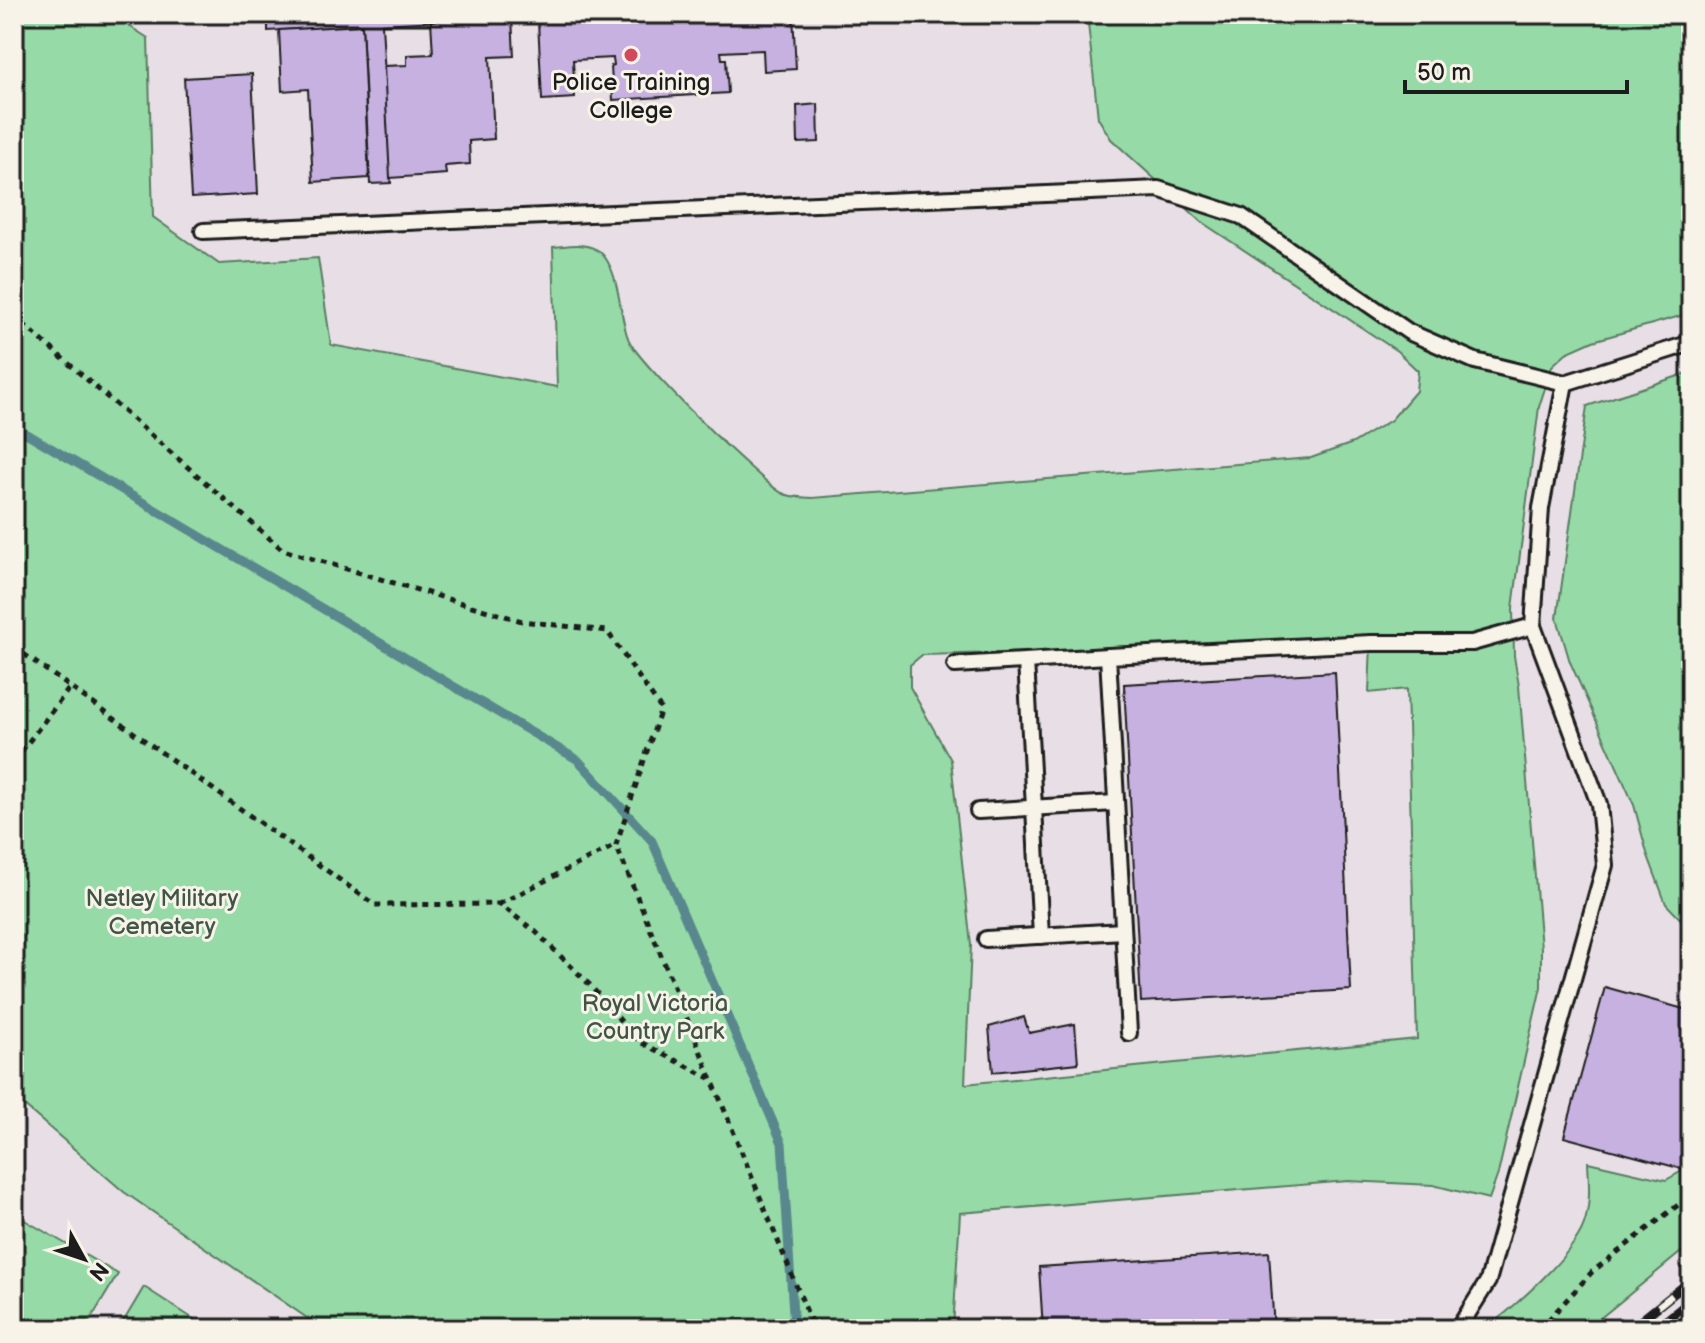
<svg xmlns="http://www.w3.org/2000/svg" width="1705" height="1343" viewBox="0 0 1705 1343" font-family="'Balsamiq Sans',sans-serif">
<style>
.green{fill:#96dba7;stroke:#597c62;stroke-width:2;fill-rule:evenodd}
.lines{fill:none;stroke-linecap:round;stroke-linejoin:round}
.stream{stroke:#58888d;stroke-width:9}
.building{fill:#c6b1e1;stroke:#1c1c1c;stroke-width:2}
.lane-casing{stroke:#1c1c1c;stroke-width:20}
.path{stroke:#1c1c1c;stroke-width:5;stroke-dasharray:6 6;stroke-linecap:butt}
.lane{stroke:#f7f3e8;stroke-width:14}
.rail-casing{stroke:#1c1c1c;stroke-width:9}
.rail{stroke:#f7f3e8;stroke-width:6;stroke-dasharray:18;stroke-linecap:butt}
.poi-dot{fill:#d1495b;stroke:#f7f3e8;stroke-width:3}
.labels{text-anchor:middle;stroke-width:6;stroke-linejoin:round;paint-order:stroke}
.poi-label{font-size:24px;fill:#1c1c1c;stroke:#f7f3e8}
.park-label{font-size:24px;fill:#415546;stroke:#f7f3e8}
</style>
<rect width="100%" height="100%" fill="#e8dfe6"/>
<filter id="ink" filterUnits="userSpaceOnUse"><feTurbulence type="fractalNoise" baseFrequency=".0125" numOctaves="2"/><feDisplacementMap in="SourceGraphic" scale="16" xChannelSelector="R" yChannelSelector="G"/><feConvolveMatrix kernelMatrix="1 2 1 2 8 2 1 2 1" color-interpolation-filters="sRGB"/></filter>
<g filter="url(#ink)">
<g class="green">
<path d="M14 14H110L148 38 153 217 219 264 318 258 331 345 557 387 553 247C567 246 587 241 600 252 620 269 619 316 628 338 635 360 760 481 782 493 791 498 803 497 812 498L1311 458 1353 443 1391 420 1416 391 1418 371 1397 351 1203 223 1111 139 1098 118 1087 14H1691V313L1593 341 1566 353 1552 366 1539 407 1513 608 1514 656 1519 686 1541 948V987L1498 1174 1489 1199 1433 1185 1348 1181 960 1213 953 1329H323L124 1192 14 1097ZM1371 643 1369 693 1407 689 1417 1039 965 1084 971 945 951 760 910 687V665L922 655Z"/>
<polygon points="1691,372 1691,930 1666,904 1647,853 1634,805 1570,662 1557,618 1587,406"/>
<path d="M1588 1162 1666 1180 1691 1166V1244L1587 1329H1487C1514 1306 1573 1256 1584 1224 1591 1204 1589 1183 1588 1162Z"/>
<polygon points="14,1214 118,1274 85,1329 14,1329"/>
<polygon points="144,1287 209,1329 119,1329"/>
</g>
<g class="lines">
<polyline class="stream" points="14,426 578,760 652,841 782,1143 794,1329"/>
</g>
<g class="building">
<polygon points="268,14 512,14 512,17 382,24 391,183 370,184 362,25 268,31"/>
<polygon points="512,14 793,14 796,69 764,71 763,50 721,52 722,59 726,59 728,93 613,100 611,66 614,65 613,58 573,60 575,98 542,100 538,21 512,22"/>
<polygon points="512,17 514,56 490,57 494,139 469,141 470,164 445,166 446,174 390,178 384,66 407,65 407,55 433,54 431,21"/>
<polygon points="362,25 369,178 313,182 308,89 282,91 279,30"/>
<polygon points="252,74 258,194 191,198 184,78"/>
<polygon points="818,104 819,142 798,143 797,106"/>
<polygon points="1335,672 1351,990 1141,1002 1124,684"/>
<polygon points="1605,987 1691,1011 1691,1153 1686,1170 1564,1137"/>
<polygon points="1024,1017 1029,1033 1075,1024 1078,1063 993,1072 989,1027"/>
<polygon points="1269,1252 1274,1329 1043,1329 1039,1267"/>
</g>
<g class="lines">
<g class="lane-casing">
<g id="lane">
<polyline points="203,231 1158,189 1241,216 1409,332 1475,361 1565,383 1691,343"/>
<polyline points="1026,661 1041,936"/>
<polyline points="955,665 1108,656"/>
<polyline points="978,811 1116,803"/>
<polyline points="986,939 1123,931"/>
<polyline points="1129,1033 1108,656 1371,643 1472,643 1533,626"/>
<polyline points="1458,1329 1488,1281 1605,865 1599,804 1533,626 1541,508 1565,383"/>
</g>
</g>
<g class="path">
<polyline points="14,316 283,550 522,621 607,631 661,709 616,845 814,1329"/>
<polyline points="14,647 375,905 499,904 536,932 589,984 638,1041 710,1078"/>
<polyline points="14,761 71,686"/>
<polyline points="499,904 616,845"/>
<polyline points="1540,1329 1592,1272 1691,1195"/>
</g>
<use href="#lane" class="lane"/>
<g class="rail-casing">
<g id="rail">
<polyline points="1630,1329 1691,1280"/>
<polyline points="1655,1329 1691,1300"/>
</g>
</g>
<use href="#rail" class="rail"/>
</g>
</g>
<circle class="poi-dot" cx="631" cy="55" r="8"/>
<g class="labels">
<g class="poi-label">
<text x="631" y="90">Police Training<tspan x="631" dy="28">College</tspan></text>
</g>
<g class="park-label">
<text x="162" y="906">Netley Military<tspan x="162" dy="28">Cemetery</tspan></text>
<text x="655" y="1011">Royal Victoria<tspan x="655" dy="28">Country Park</tspan></text>
</g>
</g>
<rect width="1705" height="1343" fill="none" stroke="#f7f3e8" stroke-width="48"/>
<rect x="24" y="24" width="1657" height="1295" fill="none" stroke="#1c1c1c" stroke-width="3" filter="url(#ink)"/>
<g transform="translate(84 1259) rotate(130)" stroke="#f7f3e8" stroke-width="6" paint-order="stroke">
<path d="M0-6L14 30L0 20L-14 30Z" fill="#1c1c1c"/>
<text y="-12" font-size="22" font-weight="bold" text-anchor="middle" fill="#1c1c1c">N</text>
</g>
<path d="M1405 80v12h222v-12" fill="none" stroke="#1c1c1c" stroke-width="4"/>
<text x="1417" y="80" font-size="24" fill="#1c1c1c" stroke="#f7f3e8" stroke-width="6" paint-order="stroke">50 m</text>
</svg>
